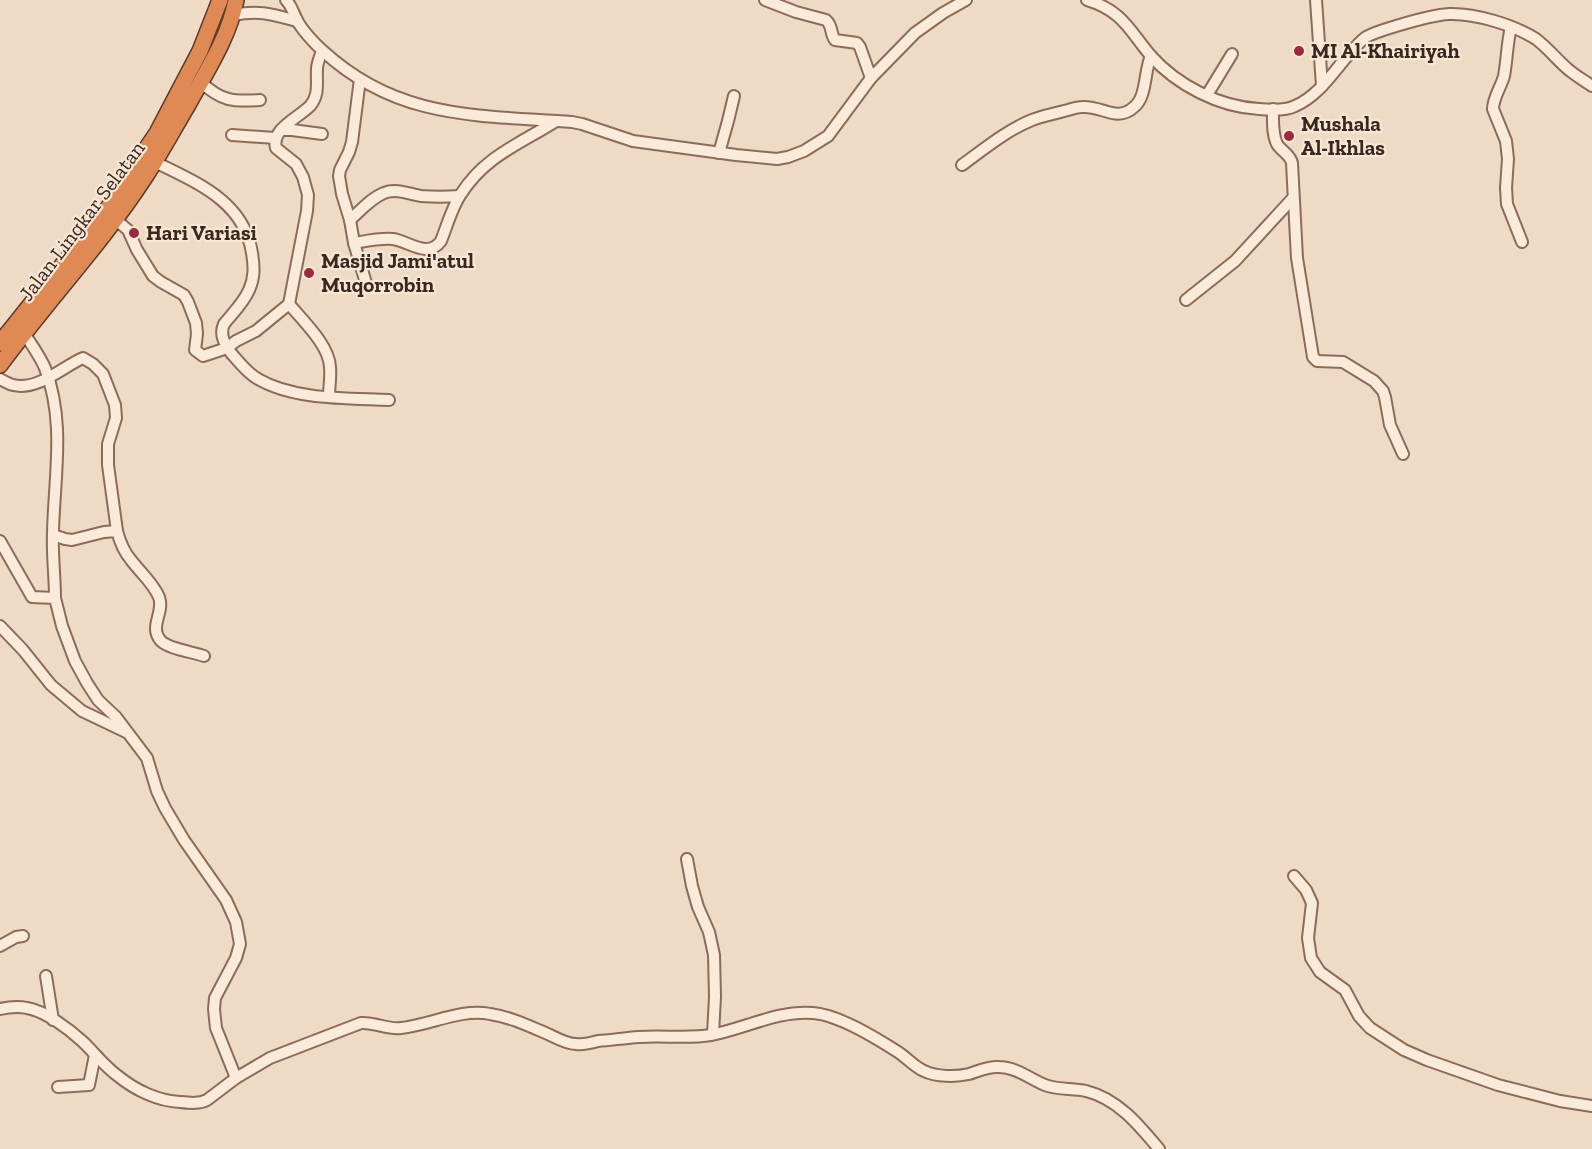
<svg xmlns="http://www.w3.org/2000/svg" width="1592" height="1149" viewBox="0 0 1592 1149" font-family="'Zilla Slab',serif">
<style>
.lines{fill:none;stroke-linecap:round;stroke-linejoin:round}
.minor-casing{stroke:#8b6c5b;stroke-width:14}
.highway-casing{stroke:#593b2f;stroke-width:18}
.minor{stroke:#f9ead9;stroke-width:10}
.highway{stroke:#df8a55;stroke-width:15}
.poi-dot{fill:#9b293f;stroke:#f6e7d5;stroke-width:2}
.labels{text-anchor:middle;stroke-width:4.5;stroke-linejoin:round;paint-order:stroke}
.poi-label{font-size:21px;font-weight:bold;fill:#3b271f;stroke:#f6e7d5;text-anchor:start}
.street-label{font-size:21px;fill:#3b271f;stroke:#f6e7d5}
</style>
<rect width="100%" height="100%" fill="#efdbc5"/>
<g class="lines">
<g class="minor-casing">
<g id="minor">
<path d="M286 0C292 6 293 13 297 20 301 29 315 44 323 51 398 120 478 115 572 122L582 124 633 141 736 155 777 159 788 157 804 151 828 136 871 78 915 33 943 13 966 0"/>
<path d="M765 0 796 12 826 20C833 26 830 34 835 40L857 43 860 47 871 78"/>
<path d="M1087 0C1123 11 1129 30 1151 56 1177 85 1219 107 1259 109 1269 110 1285 111 1295 106 1316 97 1330 77 1344 60 1351 52 1358 43 1366 37 1375 32 1386 29 1396 26 1413 21 1432 15 1449 14 1475 13 1514 25 1536 39 1548 48 1558 61 1569 70 1576 76 1585 81 1592 86"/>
<polyline points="1316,0 1322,86"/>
<path d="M233 15C260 10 271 14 297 21"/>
<path d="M1511 27C1507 43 1507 60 1504 76 1501 87 1493 98 1493 109L1506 141 1508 159 1506 188 1507 204 1522 242"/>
<polyline points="360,79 352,142 349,152 340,170 339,176 342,194 350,220 354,243 366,283"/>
<path d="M201 82C221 101 233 102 260 100"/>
<polyline points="1207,95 1232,54"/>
<path d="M1273 109C1273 120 1272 134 1277 144 1281 151 1290 154 1292 163L1297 258 1313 357 1317 361 1343 362 1374 381 1383 391 1385 397 1390 425 1403 454"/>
<polyline points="281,130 292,130 322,134"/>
<polyline points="232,135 275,138"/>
<polyline points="719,153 728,121 734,96"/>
<path d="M155 162C197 183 244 201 252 253 254 266 255 277 249 290 244 302 233 313 224 324 219 335 225 344 231 353 239 362 247 373 258 379 294 400 347 398 389 400"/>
<path d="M962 165C984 149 1007 130 1032 120 1042 116 1053 114 1064 111 1069 110 1076 107 1082 107 1101 105 1117 123 1134 107 1147 97 1144 71 1151 56"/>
<path d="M115 219 128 230 137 250 153 276 161 282 184 295 188 302 196 323 197 334 195 350 203 356 227 348 236 341 256 331 289 304 307 211 308 195 303 177 296 164 276 148C271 129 298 118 310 106 320 94 316 83 317 69 317 63 320 57 322 51"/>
<path d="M350 220C360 211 371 198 384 193 396 188 409 194 421 196 434 197 446 197 459 196"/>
<path d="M354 243C366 241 380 238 393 239 408 241 428 259 441 241 447 226 452 207 461 194 485 156 520 144 556 121"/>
<polyline points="1186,300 1235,261 1293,198"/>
<path d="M289 304C303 321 329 345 330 367 331 377 329 387 329 396"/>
<path d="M24 333C31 344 40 356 45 368 66 422 54 478 53 533 52 555 55 576 55 598"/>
<path d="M0 379C4 381 9 384 13 385 38 391 62 367 83 358L93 364 103 374 115 405 116 418 108 444V465L117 531"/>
<path d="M53 535 65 539 72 540 104 532 117 531C120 542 124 552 131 560 140 572 153 583 159 597 165 612 148 627 161 641 169 649 193 652 204 656"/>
<polyline points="0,541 32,597 55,598 62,626 75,661 87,683 98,700 116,717 147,758 157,791 165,808 184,840 226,900 236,922 240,944 236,958 215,998 214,1009 216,1028 236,1078"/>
<polyline points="0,626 23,650 51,685 82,711 126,732"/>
<polyline points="687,859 692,886 698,907 709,932 714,955 715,997 713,1034"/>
<polyline points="1294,876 1306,890 1312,903 1308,938 1311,958 1320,972 1345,990 1359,1016 1370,1028 1404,1050 1427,1060 1498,1085 1560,1101 1592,1106"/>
<polyline points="0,946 16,937 23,936"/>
<polyline points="46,976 53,1020"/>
<path d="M0 1009C9 1007 18 1006 27 1008 45 1011 69 1029 82 1041 94 1052 104 1066 118 1076 135 1090 158 1101 180 1102 190 1103 199 1104 207 1100L236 1078 270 1058 361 1023C375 1022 388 1030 401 1028 431 1025 461 1008 490 1014 511 1017 531 1027 550 1035 558 1039 567 1044 576 1044 583 1045 591 1043 598 1041 611 1040 625 1038 639 1037 663 1035 687 1039 711 1035 744 1029 778 1010 813 1013 839 1015 876 1038 898 1052 907 1058 915 1067 924 1071 936 1077 956 1077 969 1074 979 1071 988 1066 999 1067 1016 1067 1030 1079 1045 1085 1058 1090 1072 1088 1086 1091 1118 1099 1139 1125 1159 1149"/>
<polyline points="58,1087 89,1085 95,1055"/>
</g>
</g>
<g class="highway-casing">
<g id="highway">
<polyline points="0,343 108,208 142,155 157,133 200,51 220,0"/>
<path d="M0 365C47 301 102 243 145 177 161 153 174 128 189 103 207 70 229 37 236 0"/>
</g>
</g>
<use href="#minor" class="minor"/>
<use href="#highway" class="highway"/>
</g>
<g class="poi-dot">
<circle cx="1299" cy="51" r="6"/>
<circle cx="1289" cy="136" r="6"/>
<circle cx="134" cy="233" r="6"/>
<circle cx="309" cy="273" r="6"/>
</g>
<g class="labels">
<g class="poi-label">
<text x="1311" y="58">MI Al-Khairiyah</text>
<text x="1301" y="131">Mushala<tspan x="1301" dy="24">Al-Ikhlas</tspan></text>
<text x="146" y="240">Hari Variasi</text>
<text x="321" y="268">Masjid Jami'atul<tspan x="321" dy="24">Muqorrobin</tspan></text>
</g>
<g class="street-label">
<text transform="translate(82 221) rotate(-53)" y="7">Jalan Lingkar Selatan</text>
</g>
</g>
</svg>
